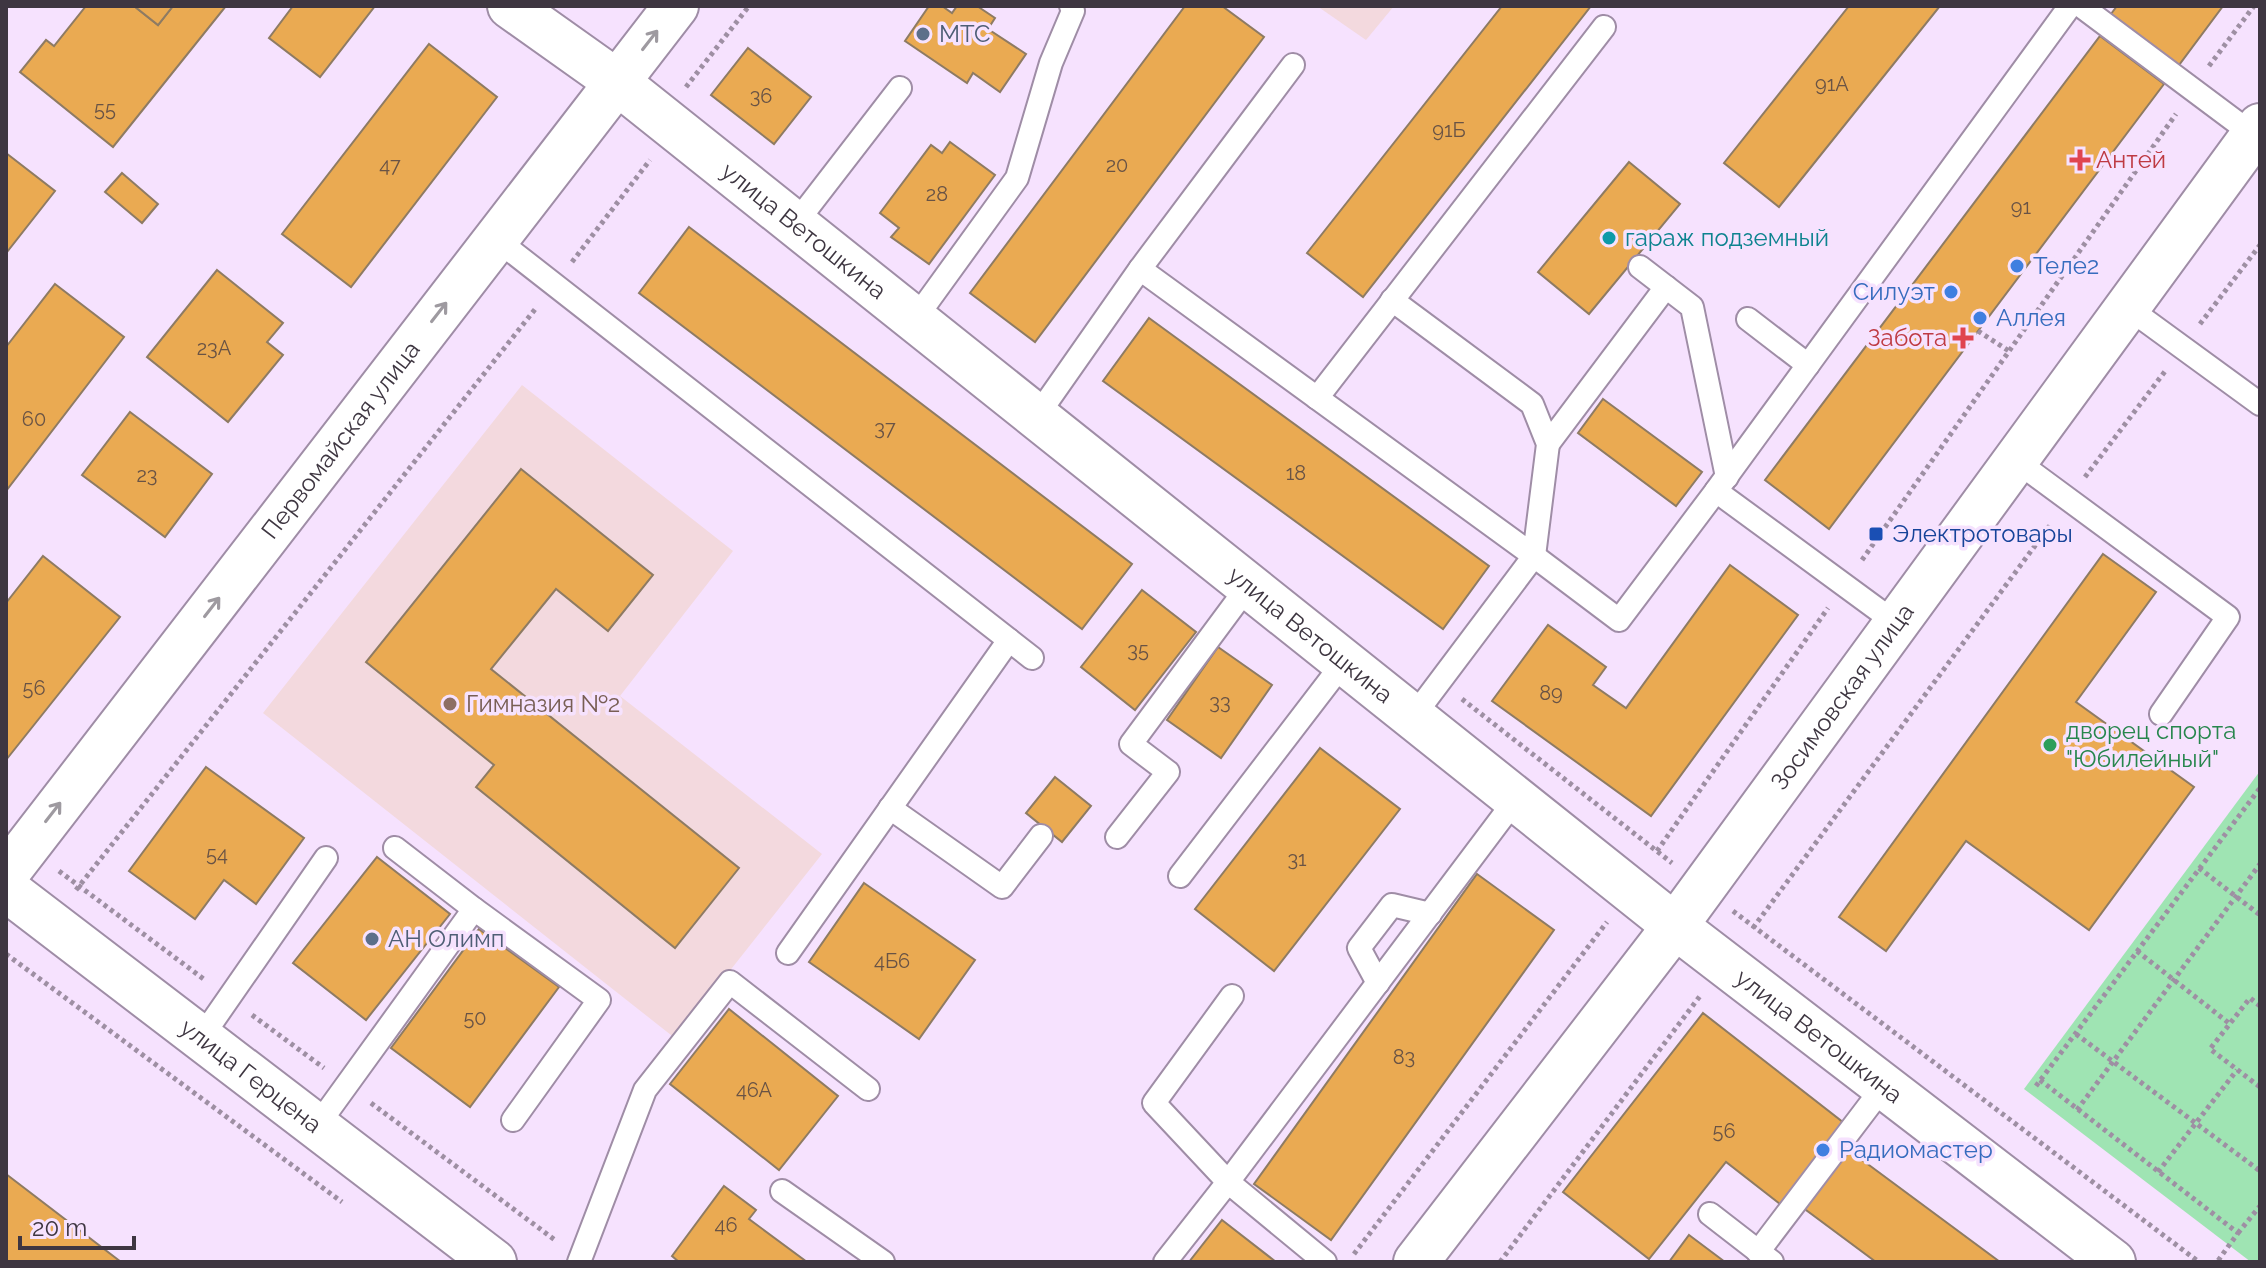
<svg xmlns="http://www.w3.org/2000/svg" width="2266" height="1268" viewBox="0 0 2266 1268" font-family="Raleway,sans-serif">
<style>
.education{fill:#f3d9de}
.green{fill:#9fe4b3}
.building{fill:#eaaa52;stroke:#8e7b63;stroke-width:2}
.lines{fill:none;stroke-linecap:round;stroke-linejoin:round}
.service-casing{stroke:#9f8da6;stroke-width:26}
.minor-casing{stroke:#9f8da6;stroke-width:48}
.tertiary-casing{stroke:#9f8da6;stroke-width:48}
.secondary-casing{stroke:#9f8da6;stroke-width:48}
.path{stroke:#9e8fa3;stroke-width:5;stroke-dasharray:4 4;stroke-linecap:butt}
.service{stroke:#fff;stroke-width:22}
.minor{stroke:#fff;stroke-width:44}
.tertiary{stroke:#fff;stroke-width:44}
.secondary{stroke:#fff;stroke-width:44}
.oneway{stroke:#9e9aa0}
.service-dot{fill:#5c6f8a;stroke:#f6e2fe;stroke-width:3}
.health-dot{fill:#e0444e;stroke:#f6e2fe;stroke-width:3}
.culture-dot{fill:#0f9aa8;stroke:#f6e2fe;stroke-width:3}
.shop-dot{fill:#3f7fe0;stroke:#f6e2fe;stroke-width:3}
.transit-dot{fill:#1a4fb4;stroke:#f6e2fe;stroke-width:3}
.education-dot{fill:#8d6e63;stroke:#f6e2fe;stroke-width:3}
.leisure-dot{fill:#2e9e5b;stroke:#f6e2fe;stroke-width:3}
.labels{text-anchor:middle;stroke-width:7;stroke-linejoin:round;paint-order:stroke}
.number-label{font-size:20px;fill:#695345}
.service-label{font-size:24px;fill:#4e5e75;stroke:#f6e2fe;text-anchor:start}
.health-label{font-size:24px;fill:#be3a42;stroke:#f6e2fe;text-anchor:start}
.street-label{font-size:24px;fill:#3e3641;stroke:#f6e2fe}
.culture-label{font-size:24px;fill:#0d838f;stroke:#f6e2fe;text-anchor:start}
.shop-label{font-size:24px;fill:#366cbe;stroke:#f6e2fe;text-anchor:start}
.transit-label{font-size:24px;fill:#164399;stroke:#f6e2fe;text-anchor:start}
.education-label{font-size:24px;fill:#785e54;stroke:#f6e2fe;text-anchor:start}
.leisure-label{font-size:24px;fill:#27864d;stroke:#f6e2fe;text-anchor:start}
</style>
<rect width="100%" height="100%" fill="#f6e2fe"/>
<g class="education">
<polygon points="1317,6 1394,6 1366,40"/>
<polygon points="522,385 733,551 620,696 822,854 676,1039 263,713"/>
</g>
<polygon class="green" points="2260,771 2260,1262 2251,1262 2024,1089"/>
<g class="building">
<polygon points="86,6 134,6 158,25 173,6 226,6 113,147 20,72 46,40 54,46"/>
<polygon points="134,6 173,6 158,25"/>
<polygon points="293,6 375,6 320,77 269,38"/>
<polygon points="929,6 942,6 952,13 957,6 977,6 995,18 988,29 1026,54 1000,92 973,73 967,83 905,41"/>
<polygon points="1185,6 1222,6 1264,37 1035,342 970,293"/>
<polygon points="1502,6 1591,6 1363,297 1307,253"/>
<polygon points="1849,6 1940,6 1779,207 1724,163"/>
<polygon points="2117,6 2223,6 2179,65 2111,14"/>
<polygon points="2100,36 2164,84 1829,529 1765,480"/>
<polygon points="429,44 497,97 351,287 282,234"/>
<polygon points="748,48 811,97 774,144 711,95"/>
<polygon points="950,142 995,175 929,264 891,237 899,228 880,213 931,145 942,153"/>
<polygon points="6,153 55,191 7,252 6,251"/>
<polygon points="1629,162 1680,204 1589,314 1538,272"/>
<polygon points="122,173 158,204 142,223 105,192"/>
<polygon points="689,227 1132,564 1082,629 639,293"/>
<polygon points="217,270 283,323 267,342 283,355 228,422 147,357"/>
<polygon points="55,284 124,337 6,491 6,347"/>
<polygon points="1149,318 1489,566 1443,629 1103,381"/>
<polygon points="1603,399 1702,472 1676,506 1578,433"/>
<polygon points="130,412 212,474 165,537 82,475"/>
<polygon points="521,469 653,575 608,631 556,589 491,669 739,868 675,948 476,787 494,765 366,662"/>
<polygon points="2103,554 2156,592 2076,702 2194,787 2089,930 1966,841 1886,951 1839,917"/>
<polygon points="43,556 120,617 6,760 6,603"/>
<polygon points="1730,565 1798,615 1651,816 1492,701 1548,625 1606,667 1593,685 1626,708"/>
<polygon points="1142,590 1196,632 1135,710 1081,667"/>
<polygon points="1218,647 1272,685 1221,758 1167,720"/>
<polygon points="1320,748 1400,809 1274,971 1195,909"/>
<polygon points="206,767 304,838 256,904 224,880 195,919 129,871"/>
<polygon points="1055,777 1091,806 1062,842 1026,813"/>
<polygon points="377,857 450,914 366,1020 293,963"/>
<polygon points="1477,874 1554,930 1331,1240 1254,1184"/>
<polygon points="864,883 975,960 919,1039 809,962"/>
<polygon points="479,929 559,987 470,1107 391,1048"/>
<polygon points="729,1009 838,1096 779,1170 670,1084"/>
<polygon points="1703,1013 1844,1123 1780,1204 1726,1162 1649,1259 1563,1192"/>
<polygon points="1846,1148 2000,1262 1876,1262 1802,1207"/>
<polygon points="6,1174 121,1262 6,1262"/>
<polygon points="724,1186 756,1210 749,1219 807,1262 679,1262 672,1256"/>
<polygon points="1222,1220 1276,1262 1189,1262"/>
<polygon points="1689,1235 1725,1262 1669,1262"/>
</g>
<g class="lines">
<g class="service-casing">
<g id="service">
<polyline points="2081,6 2259,139"/>
<polyline points="795,224 900,88"/>
<polyline points="496,239 1032,658"/>
<polyline points="1640,267 1692,307 1727,477"/>
<polyline points="1140,269 1293,65"/>
<polyline points="2127,307 2260,404"/>
<polyline points="915,319 1017,178 1051,63 1073,11 1071,6"/>
<polyline points="1748,319 1808,365"/>
<polyline points="1317,398 1604,27"/>
<polyline points="1037,416 1140,269 1534,556 1548,444 1532,404 1392,300"/>
<polyline points="1548,444 1666,287"/>
<polyline points="2015,460 2228,617 2161,714"/>
<polyline points="1896,623 1716,491 2070,6"/>
<polyline points="1413,717 1534,556 1619,620 1716,491"/>
<polyline points="890,808 1002,887 1041,836"/>
<polyline points="1117,837 1168,772 1131,744 1249,585"/>
<polyline points="395,848 474,909"/>
<polyline points="1180,876 1344,662"/>
<polyline points="788,953 1009,640"/>
<polyline points="1378,983 1359,948 1392,905 1430,914"/>
<polyline points="201,1038 326,858"/>
<polyline points="317,1126 474,909 599,1000 513,1120"/>
<polyline points="782,1191 883,1262"/>
<polyline points="1710,1214 1772,1262"/>
<polyline points="1758,1252 1884,1086"/>
<polyline points="579,1262 645,1090 730,982 868,1089"/>
<polyline points="1165,1262 1228,1182 1154,1103 1232,996"/>
<polyline points="1325,1262 1228,1182 1516,799"/>
</g>
</g>
<g class="minor-casing">
<g id="minor">
<path id="s1" d="M510 6 617 82 1675 926 2113 1262"/>
</g>
</g>
<g class="tertiary-casing">
<g id="tertiary">
<path id="s2" d="M6 874 676 6"/>
<path id="s3" d="M1416 1262 1675 926 2260 126"/>
</g>
</g>
<g class="secondary-casing">
<g id="secondary">
<path id="s4" d="M6 889 494 1262"/>
</g>
</g>
<g class="path">
<polyline points="2209,66 2254,6"/>
<polyline points="686,87 749,6"/>
<polyline points="572,262 650,160"/>
<polyline points="2200,324 2260,245"/>
<polyline points="1978,331 2009,351"/>
<polyline points="2085,477 2166,370"/>
<polyline points="1862,560 2176,114"/>
<polyline points="1462,699 1672,863"/>
<polyline points="1657,851 1828,608"/>
<polyline points="2199,868 2260,915"/>
<polyline points="59,871 205,980"/>
<polyline points="76,890 536,308"/>
<polyline points="1733,911 2199,1262"/>
<polyline points="1753,928 2051,524"/>
<polyline points="2137,951 2230,1024"/>
<polyline points="6,954 342,1202"/>
<polyline points="2260,1006 2250,998 2210,1049 2260,1087"/>
<polyline points="252,1015 324,1068"/>
<polyline points="2076,1034 2260,1171"/>
<polyline points="2040,1080 2238,1233 2217,1262"/>
<polyline points="2036,1086 2260,788"/>
<polyline points="371,1103 555,1240"/>
<polyline points="2077,1110 2260,864"/>
<polyline points="2158,1172 2237,1070"/>
<polyline points="2238,1233 2260,1206"/>
<polyline points="1354,1254 1607,922"/>
<polyline points="1500,1262 1700,996"/>
</g>
<use href="#service" class="service"/>
<use href="#minor" class="minor"/>
<use href="#tertiary" class="tertiary"/>
<use href="#secondary" class="secondary"/>
</g>
<defs><path id="oneway-shaft" d="M-6 0H5M1.5-3L5.5 0L1.5 3" fill="none" stroke-width="1.6" stroke-linecap="round" stroke-linejoin="round" transform="scale(2)"/></defs>
<g class="oneway">
<use href="#oneway-shaft" transform="translate(650 40) rotate(-52)"/>
<use href="#oneway-shaft" transform="translate(439 312) rotate(-52)"/>
<use href="#oneway-shaft" transform="translate(212 607) rotate(-52)"/>
<use href="#oneway-shaft" transform="translate(53 812) rotate(-52)"/>
</g>
<g class="service-dot">
<circle cx="923" cy="34" r="8"/>
<circle cx="372" cy="939" r="8"/>
</g>
<g class="health-dot">
<path d="M2076 148h8v8h8v8h-8v8h-8v-8h-8v-8h8z"/>
<path d="M1959 326h8v8h8v8h-8v8h-8v-8h-8v-8h8z"/>
</g>
<circle class="culture-dot" cx="1609" cy="238" r="8"/>
<g class="shop-dot">
<circle cx="2017" cy="266" r="8"/>
<circle cx="1951" cy="292" r="8"/>
<circle cx="1980" cy="318" r="8"/>
<circle cx="1823" cy="1150" r="8"/>
</g>
<rect class="transit-dot" x="1868" y="526" width="16" height="16" rx="4"/>
<circle class="education-dot" cx="450" cy="704" r="8"/>
<circle class="leisure-dot" cx="2050" cy="745" r="8"/>
<g class="labels">
<g class="number-label">
<text x="1832" y="91">91А</text>
<text x="761" y="103">36</text>
<text x="105" y="116">55</text>
<text x="1449" y="137">91Б</text>
<text x="390" y="172">47</text>
<text x="1117" y="172">20</text>
<text x="937" y="201">28</text>
<text x="2021" y="214">91</text>
<text x="214" y="355">23А</text>
<text x="34" y="426">60</text>
<text x="885" y="435">37</text>
<text x="1296" y="480">18</text>
<text x="147" y="482">23</text>
<text x="1138" y="657">35</text>
<text x="34" y="695">56</text>
<text x="1551" y="700">89</text>
<text x="1220" y="709">33</text>
<text x="217" y="861">54</text>
<text x="1297" y="866">31</text>
<text x="892" y="968">4Б6</text>
<text x="475" y="1025">50</text>
<text x="1404" y="1064">83</text>
<text x="754" y="1097">46А</text>
<text x="1724" y="1138">56</text>
<text x="726" y="1232">46</text>
</g>
<g class="service-label">
<text x="939" y="42">МТС</text>
<text x="388" y="947">АН Олимп</text>
</g>
<g class="health-label">
<text x="2096" y="168">Антей</text>
<text x="1947" y="346" text-anchor="end">Забота</text>
</g>
<g class="street-label">
<text dy="8" stroke="none"><textPath href="#s1" startOffset="370">улица Ветошкина</textPath></text>
<text dy="8" stroke="none"><textPath href="#s2" startOffset="548">Первомайская улица</textPath></text>
<text dy="8" stroke="none"><textPath href="#s1" startOffset="1018">улица Ветошкина</textPath></text>
<text dy="8" stroke="none"><textPath href="#s3" startOffset="708">Зосимовская улица</textPath></text>
<text dy="8" stroke="none"><textPath href="#s1" startOffset="1666">улица Ветошкина</textPath></text>
<text dy="8" stroke="none"><textPath href="#s4" startOffset="308">улица Герцена</textPath></text>
</g>
<g class="culture-label">
<text x="1625" y="246">гараж подземный</text>
</g>
<g class="shop-label">
<text x="2033" y="274">Теле2</text>
<text x="1935" y="300" text-anchor="end">Силуэт</text>
<text x="1996" y="326">Аллея</text>
<text x="1839" y="1158">Радиомастер</text>
</g>
<g class="transit-label">
<text x="1892" y="542">Электротовары</text>
</g>
<g class="education-label">
<text x="466" y="712">Гимназия №2</text>
</g>
<g class="leisure-label">
<text x="2066" y="739">дворец спорта<tspan x="2066" dy="28">"Юбилейный"</tspan></text>
</g>
</g>
<rect width="2266" height="1268" fill="none" stroke="#3e3641" stroke-width="16"/>
<path d="M20 1236v12h114v-12" fill="none" stroke="#3e3641" stroke-width="4"/>
<text x="32" y="1236" font-size="24" fill="#3e3641" stroke="#f6e2fe" stroke-width="6" paint-order="stroke">20 m</text>
</svg>
